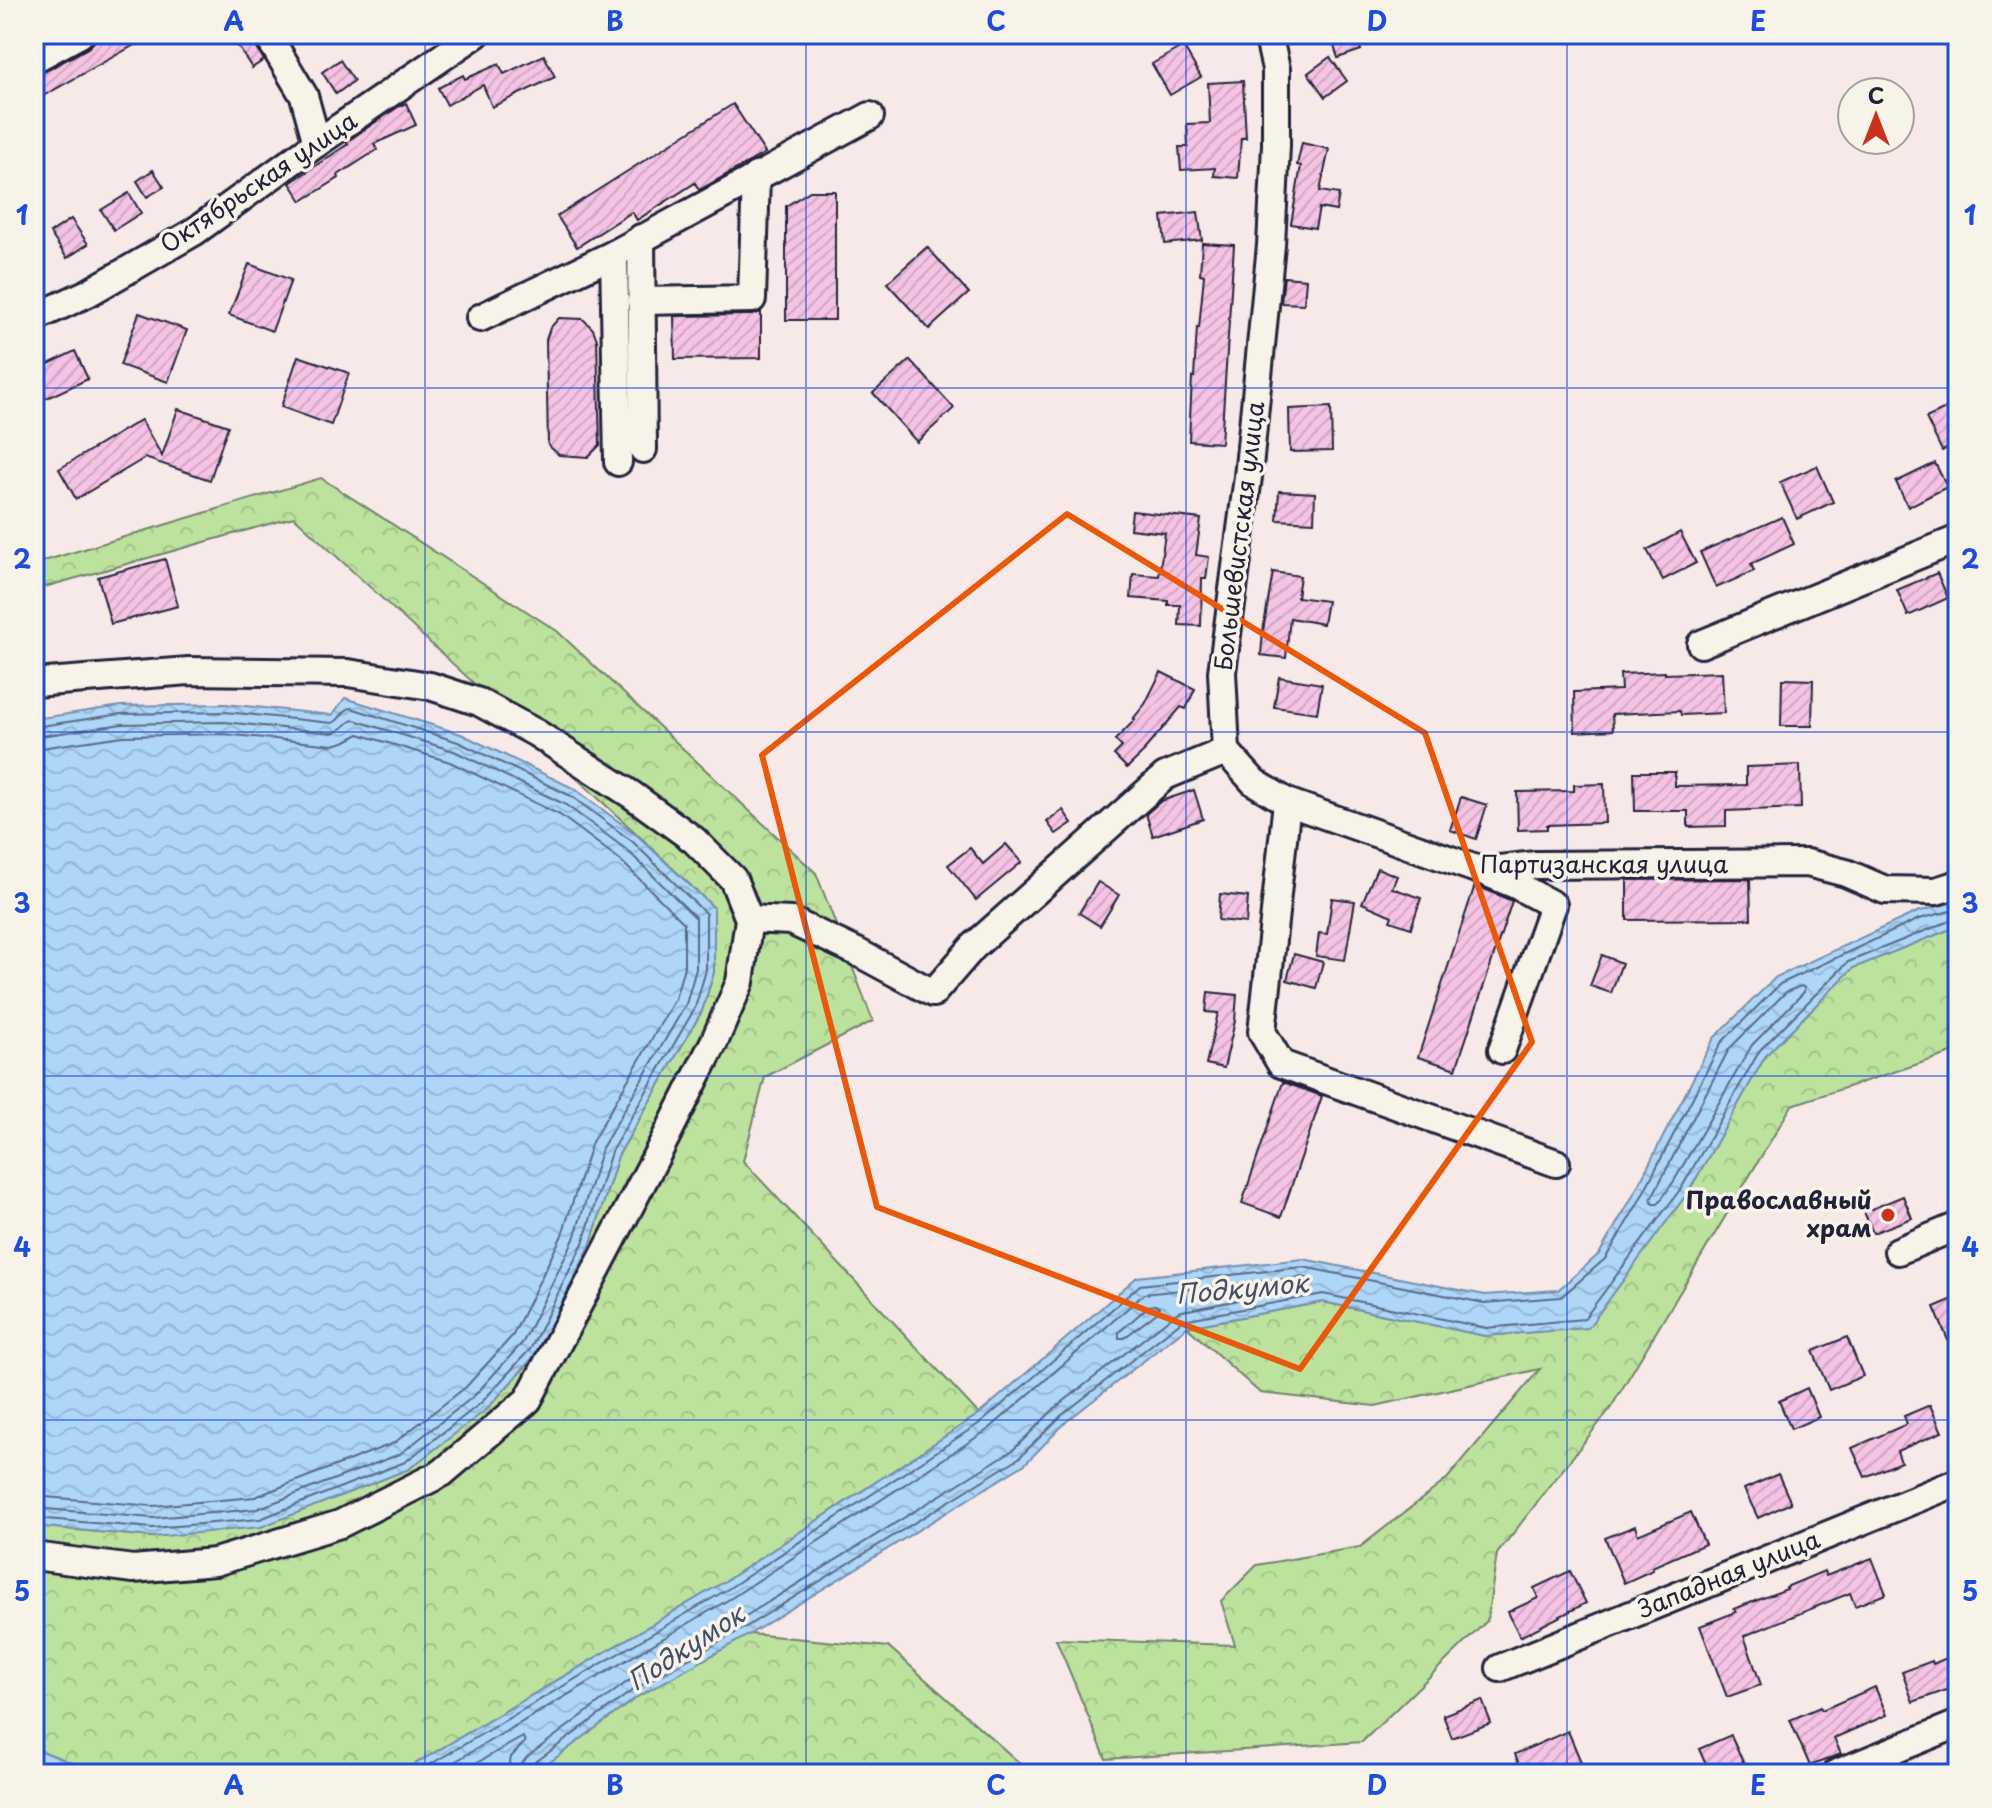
<svg xmlns="http://www.w3.org/2000/svg" width="1992" height="1808" viewBox="0 0 1992 1808" font-family="'Playpen Sans',sans-serif">
<style>
.forest{fill:url(#forest-crowns);stroke:#70826c;stroke-width:2}
.water{fill:url(#water-waves);stroke:#758eac;stroke-width:2}
.lines{fill:none;stroke-linecap:round;stroke-linejoin:round}
.shore{stroke:#5a6a87;stroke-width:2}
.building{fill:url(#building-hatch);stroke:#22223b;stroke-width:2}
.minor-casing{stroke:#22223b;stroke-width:32}
.minor{stroke:#f7f3e8;stroke-width:26}
.marked{fill:none;stroke:#e8590c;stroke-width:6;stroke-linejoin:round}
.grid{fill:none;stroke:#1d4ed8;stroke-width:2;stroke-opacity:0.55}
.poi-dot{fill:#c8321e;stroke:#f7f3e8;stroke-width:3}
.labels{text-anchor:middle;stroke-width:7;stroke-linejoin:round;paint-order:stroke}
.street-label{font-size:24px;fill:#22223b;stroke:#f7f3e8}
.poi-label{font-size:24px;font-weight:bold;fill:#22223b;stroke:#f7f3e8;text-anchor:end}
.water-label{font-size:26px;font-style:italic;fill:#454f6a;stroke:#f7f3e8}
.neatline{fill:none;stroke:#1d4ed8;stroke-width:3}
.grid-label{font-size:26px;text-anchor:middle;font-weight:bold;fill:#1d4ed8}
</style>
<defs>
<pattern id="forest-crowns" width="20" height="18" patternUnits="userSpaceOnUse" patternTransform="scale(2)"><rect width="20" height="18" fill="#bde29d"/><path d="M2 6a3 3 0 1 1 6 0M12 15a3 3 0 1 1 6 0" fill="none" stroke="#a2c288"/></pattern>
<pattern id="water-waves" width="16" height="10" patternUnits="userSpaceOnUse" patternTransform="scale(2)"><rect width="16" height="10" fill="#add6f8"/><path d="M0 5q4-4 8 0t8 0" fill="none" stroke="#95b7d6"/></pattern>
<pattern id="building-hatch" width="6" height="6" patternUnits="userSpaceOnUse" patternTransform="scale(2)"><rect width="6" height="6" fill="#f5c3e3"/><path d="M-1 1l2-2M0 6l6-6M5 7l2-2" fill="none" stroke="#d2a7c4"/></pattern>
</defs>
<rect width="100%" height="100%" fill="#f7e9e7"/>
<filter id="ink" filterUnits="userSpaceOnUse"><feTurbulence type="fractalNoise" baseFrequency=".0125" numOctaves="2"/><feDisplacementMap in="SourceGraphic" scale="16" xChannelSelector="R" yChannelSelector="G"/><feConvolveMatrix kernelMatrix="1 2 1 2 8 2 1 2 1" color-interpolation-filters="sRGB"/></filter>
<g filter="url(#ink)">
<g class="forest">
<polygon points="321,478 557,631 816,873 873,1021 765,1077 743,1161 979,1414 724,1582 398,1774 100,1774 34,1748 34,1526 153,1537 487,1409 538,1353 590,1246 618,1156 702,1011 714,972 714,908 638,835 294,517 34,590 34,564"/>
<polygon points="1958,926 1958,1051 1792,1105 1610,1409 1497,1554 1487,1621 1362,1742 1106,1759 1056,1639 1235,1645 1221,1601 1257,1565 1360,1547 1446,1480 1540,1369 1375,1406 1260,1393 1187,1327 1323,1302 1485,1336 1588,1327 1689,1191 1766,1055 1853,968"/>
<polygon points="750,1634 889,1647 1032,1774 534,1774 637,1697"/>
</g>
<g class="water">
<polygon points="345,698 461,734 575,789 638,836 714,908 714,972 702,1011 618,1156 590,1246 537,1353 487,1409 409,1469 261,1527 153,1537 34,1526 34,719 121,706 225,704 332,715"/>
<polygon points="1958,901 1958,926 1853,968 1766,1055 1689,1191 1588,1328 1485,1336 1323,1302 1187,1327 1067,1421 1025,1464 750,1634 637,1697 534,1774 398,1774 724,1582 979,1414 1137,1277 1303,1259 1485,1295 1558,1290 1599,1254 1630,1201 1714,1038 1776,977 1917,912"/>
<polygon points="34,1748 100,1774 34,1774"/>
</g>
<g class="lines">
<g class="shore">
<path d="M34 727 121 714 225 712 332 723C341 721 342 709 351 708L458 742 571 796 633 842 706 914V970L695 1008 611 1152 583 1243 531 1348 481 1403 405 1462 260 1519 153 1528 34 1518"/>
<path d="M34 737 122 724 224 722 332 733C344 731 346 721 354 720L454 751 566 805 627 850 696 918V969L686 1004 602 1148 574 1239 523 1342 474 1396 400 1454 257 1509 153 1518 34 1508"/>
<polyline points="34,749 123,736 224,734 333,745 344,742 359,734 450,762 560,815 619,859 684,923 684,967 675,999 592,1142 562,1235 513,1335 466,1387 394,1443 255,1497 153,1506 34,1496"/>
<polygon points="1801,986 1804,988 1804,992 1752,1045 1674,1181 1658,1204 1653,1204 1651,1199 1729,1049 1786,992"/>
<polygon points="1155,1305 1159,1307 1158,1312 1124,1338 1119,1338 1119,1332 1149,1306"/>
<polyline points="414,1774 728,1589 983,1421 1140,1285 1303,1267 1484,1303 1561,1297 1605,1259 1637,1205 1721,1043 1780,984 1919,919 1958,909"/>
<polyline points="434,1774 733,1597 989,1429 1144,1294 1302,1277 1313,1280 1314,1284 1311,1286 1178,1312 1055,1408 1013,1450 741,1619 627,1682 527,1757 521,1765 520,1774"/>
<polyline points="457,1774 523,1737 525,1742 511,1757 508,1774"/>
<polyline points="530,1774 531,1768 533,1764 633,1690 746,1627 1019,1458 1062,1415 1183,1320 1323,1294 1486,1328 1584,1319 1682,1187 1760,1050 1848,962 1952,920 1958,919"/>
</g>
</g>
<g class="building">
<polygon points="96,34 154,34 34,101 34,75 42,73 88,48 94,42"/>
<polygon points="230,34 251,34 253,42 264,60 252,68"/>
<polygon points="1330,34 1356,34 1361,50 1338,58"/>
<polygon points="1183,46 1201,77 1170,95 1152,64"/>
<polygon points="544,55 555,77 492,107 483,85 447,105 438,88 463,75 465,79 499,64 504,74"/>
<polygon points="1330,57 1347,81 1325,97 1308,73"/>
<polygon points="340,60 354,81 336,94 322,72"/>
<polygon points="1243,81 1246,138 1241,138 1238,178 1214,176 1215,168 1181,170 1179,147 1188,147 1187,124 1210,123 1208,83"/>
<polygon points="406,103 416,125 374,144 377,150 338,175 339,178 302,201 290,183 348,144 346,142 398,107"/>
<polygon points="733,104 765,153 699,190 695,183 637,220 632,212 577,247 557,216"/>
<polygon points="1302,143 1329,149 1320,191 1339,194 1336,211 1319,208 1315,228 1291,224 1301,166 1297,165"/>
<polygon points="153,170 164,187 147,197 137,181"/>
<polygon points="810,191 835,191 835,320 786,320 786,206"/>
<polygon points="129,193 141,213 114,230 101,210"/>
<polygon points="1198,212 1202,240 1165,244 1162,216"/>
<polygon points="71,219 88,244 67,258 50,233"/>
<polygon points="1202,243 1234,245 1221,443 1189,441 1192,377 1194,377 1197,327 1199,328 1204,275 1200,274"/>
<polygon points="927,247 969,293 929,329 887,283"/>
<polygon points="249,264 291,280 272,331 229,315"/>
<polygon points="1284,277 1306,279 1304,304 1281,303"/>
<polygon points="761,312 761,358 675,359 674,316 752,315"/>
<polygon points="139,313 187,330 168,382 120,365"/>
<polygon points="559,318 583,319 593,329 597,340 600,445 588,457 559,455 548,445 546,340 550,328"/>
<polygon points="75,351 88,379 34,404 34,371"/>
<polygon points="298,356 349,373 331,425 281,407"/>
<polygon points="910,360 954,408 917,442 873,393"/>
<polygon points="1958,403 1958,443 1942,451 1926,418"/>
<polygon points="1331,407 1332,451 1290,452 1289,409"/>
<polygon points="178,409 228,426 210,480 145,458 76,499 59,469 141,420 162,456"/>
<polygon points="1935,463 1947,487 1908,507 1896,482"/>
<polygon points="1817,466 1833,502 1797,519 1780,482"/>
<polygon points="1279,491 1315,493 1314,522 1277,520"/>
<polygon points="1132,511 1201,519 1196,555 1209,557 1206,579 1202,579 1201,626 1179,625 1180,605 1168,605 1168,601 1131,598 1133,574 1159,576 1165,533 1130,529"/>
<polygon points="1782,517 1794,544 1751,564 1754,571 1716,588 1700,552"/>
<polygon points="1680,532 1696,563 1663,580 1647,550"/>
<polygon points="165,559 178,606 111,624 98,577"/>
<polygon points="1273,572 1300,576 1297,597 1327,601 1323,624 1290,618 1286,658 1261,655 1263,631"/>
<polygon points="1937,573 1948,598 1908,616 1897,590"/>
<polygon points="1161,672 1195,689 1186,709 1181,707 1144,750 1145,751 1127,768 1114,755 1122,747 1115,740 1135,720 1133,719 1145,704"/>
<polygon points="1665,672 1665,674 1722,672 1724,713 1681,715 1680,711 1612,714 1613,730 1575,732 1574,692 1621,690 1620,674"/>
<polygon points="1279,677 1322,684 1317,713 1274,707"/>
<polygon points="1782,679 1813,680 1812,726 1781,726"/>
<polygon points="1800,765 1801,808 1726,811 1726,826 1688,827 1688,811 1635,811 1634,772 1675,772 1675,786 1746,785 1746,767"/>
<polygon points="1604,784 1605,823 1547,825 1547,829 1518,830 1517,792 1574,791 1574,785"/>
<polygon points="1194,790 1203,819 1153,836 1146,814 1161,801"/>
<polygon points="1461,797 1487,805 1476,839 1450,830"/>
<polygon points="1063,810 1072,823 1056,834 1047,822"/>
<polygon points="1006,844 1022,862 976,900 948,865 970,848 983,864"/>
<polygon points="1377,868 1397,876 1392,888 1421,898 1411,928 1390,921 1392,916 1362,903"/>
<polygon points="1750,879 1751,919 1627,920 1627,880"/>
<polygon points="1098,882 1119,895 1100,926 1079,913"/>
<polygon points="1475,885 1512,901 1456,1069 1418,1057"/>
<polygon points="1220,894 1248,897 1246,923 1218,920"/>
<polygon points="1332,898 1355,901 1345,960 1316,956 1319,933 1327,934"/>
<polygon points="1294,954 1323,962 1316,988 1287,980"/>
<polygon points="1602,955 1622,963 1611,993 1590,986"/>
<polygon points="1208,992 1237,995 1235,1021 1224,1068 1206,1064 1218,1013 1206,1012"/>
<polygon points="1283,1082 1322,1096 1281,1217 1242,1203"/>
<polygon points="1903,1196 1912,1218 1873,1233 1864,1212"/>
<polygon points="1958,1297 1958,1364 1934,1307"/>
<polygon points="1847,1337 1863,1376 1829,1390 1813,1351"/>
<polygon points="1807,1388 1819,1417 1791,1429 1779,1401"/>
<polygon points="1930,1405 1942,1432 1897,1451 1901,1462 1865,1477 1852,1448 1907,1424 1904,1416"/>
<polygon points="1778,1474 1791,1503 1758,1518 1744,1489"/>
<polygon points="1691,1512 1705,1544 1652,1567 1653,1570 1624,1583 1605,1538 1635,1526 1638,1535"/>
<polygon points="1872,1558 1886,1594 1855,1606 1850,1593 1744,1636 1761,1685 1727,1697 1700,1626 1736,1612 1734,1609 1787,1589 1786,1587 1824,1571 1826,1576"/>
<polygon points="1570,1571 1586,1603 1520,1637 1508,1612 1538,1598 1534,1588"/>
<polygon points="1958,1653 1958,1686 1913,1702 1902,1672 1932,1661 1933,1664"/>
<polygon points="1875,1687 1887,1715 1834,1738 1841,1754 1810,1766 1790,1720 1820,1707 1822,1710"/>
<polygon points="1482,1700 1491,1723 1452,1738 1443,1715"/>
<polygon points="1568,1731 1581,1762 1553,1774 1523,1774 1515,1754"/>
<polygon points="1731,1735 1747,1770 1738,1774 1710,1774 1699,1749"/>
</g>
<g class="lines">
<g class="minor-casing">
<g id="minor">
<polyline points="267,34 304,96 317,143"/>
<polyline points="34,59 80,34"/>
<polyline points="641,238 643,449"/>
<polyline points="614,254 618,462"/>
<polyline points="641,301 752,299 756,176"/>
<polyline points="34,318 88,293 194,232 317,143 476,34"/>
<polyline points="480,318 614,254 870,116"/>
<polyline points="1701,644 1958,539"/>
<polyline points="34,683 189,671 348,673 430,686 479,702 536,733 632,795 694,840 733,879 749,919 740,982 715,1040 661,1147 528,1400 442,1473 340,1524 215,1562 133,1569 34,1556"/>
<polyline points="1226,751 1254,782 1287,802 1482,871 1536,865 1807,863 1846,873 1885,890 1936,891 1958,884"/>
<polyline points="1226,751 1222,672 1248,477 1271,245 1276,145 1276,69 1268,34"/>
<polyline points="1287,802 1262,1032 1281,1064 1556,1163"/>
<polyline points="1485,872 1516,885 1553,905 1502,1050"/>
<polyline points="749,919 791,921 857,952 933,993 973,947 1165,776 1226,751"/>
<polyline points="1898,1251 1958,1226"/>
<polyline points="1500,1668 1958,1482"/>
<polyline points="1835,1774 1958,1724"/>
</g>
</g>
<use href="#minor" class="minor"/>
</g>
</g>
<path class="marked" d="M1067 514 1425 733 1532 1042 1300 1369 877 1207 762 755Z"/>
<path class="grid" d="M425 34V1774M806 34V1774M1186 34V1774M1567 34V1774M34 388H1958M34 732H1958M34 1076H1958M34 1420H1958"/>
<circle class="poi-dot" cx="1888" cy="1215" r="8"/>
<g class="labels">
<g class="street-label">
<text transform="translate(259 183) rotate(-34)" y="8">Октябрьская улица</text>
<text transform="translate(1240 536) rotate(-83)" y="8">Большевистская улица</text>
<text x="1604" y="873">Партизанская улица</text>
<text transform="translate(1729 1575) rotate(-22)" y="8">Западная улица</text>
</g>
<g class="poi-label">
<text x="1872" y="1209">Православный<tspan x="1872" dy="28">храм</tspan></text>
</g>
<g class="water-label">
<text transform="translate(1242 1289) rotate(-5)" y="9">Подкумок</text>
<text transform="translate(686 1648) rotate(-33)" y="9">Подкумок</text>
</g>
</g>
<rect width="1992" height="1808" fill="none" stroke="#f7f3e8" stroke-width="88"/>
<g transform="translate(1876 116)"><circle r="38" fill="#f7f3e8" stroke="#a29fa3" stroke-width="2"/>
<path d="M0-6L14 30L0 20L-14 30Z" fill="#c8321e"/>
<text y="-12" font-size="22" font-weight="bold" text-anchor="middle" fill="#22223b">С</text>
</g>
<rect x="44" y="44" width="1904" height="1720" class="neatline"/>
<g class="grid-label">
<text x="234" y="31">A</text>
<text x="615" y="31">B</text>
<text x="996" y="31">C</text>
<text x="1377" y="31">D</text>
<text x="1758" y="31">E</text>
<text x="22" y="225">1</text>
<text x="1970" y="225">1</text>
<text x="22" y="569">2</text>
<text x="1970" y="569">2</text>
<text x="22" y="913">3</text>
<text x="1970" y="913">3</text>
<text x="22" y="1257">4</text>
<text x="1970" y="1257">4</text>
<text x="22" y="1601">5</text>
<text x="1970" y="1601">5</text>
<text x="234" y="1795">A</text>
<text x="615" y="1795">B</text>
<text x="996" y="1795">C</text>
<text x="1377" y="1795">D</text>
<text x="1758" y="1795">E</text>
</g>
</svg>
